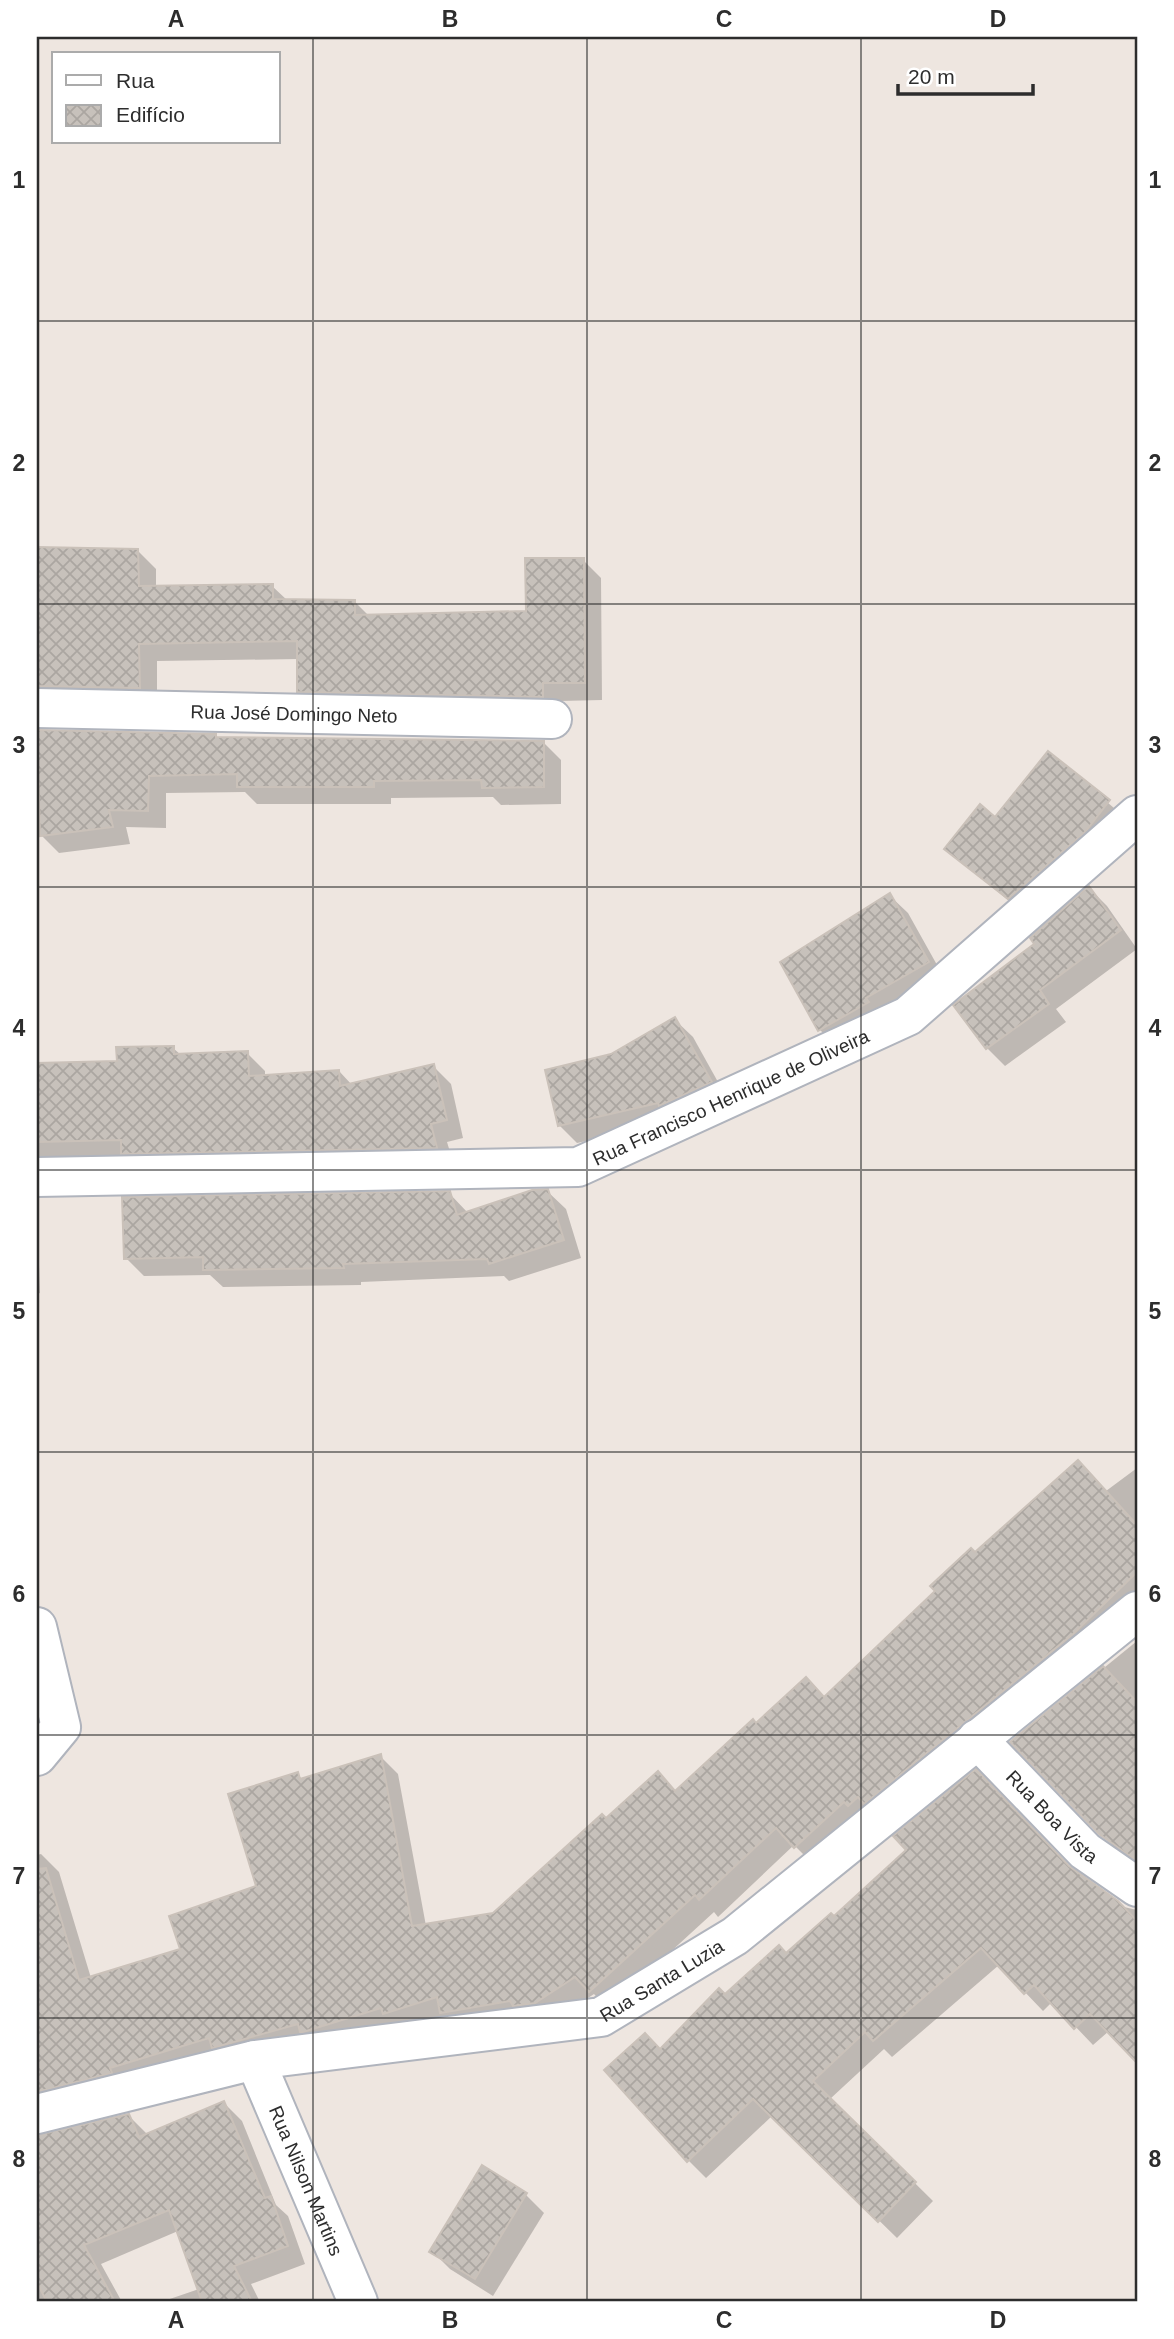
<svg xmlns="http://www.w3.org/2000/svg" width="1174" height="2339" viewBox="0 0 1174 2339" font-family="Helvetica,sans-serif">
<style>
.shadow{fill:#0003}
.building{fill:url(#building-cross-hatch);stroke:#cac1b9;stroke-width:2}
.lines{fill:none;stroke-linecap:round;stroke-linejoin:round}
.street-casing{stroke:#b0b4bd;stroke-width:42}
.secondary-casing{stroke:#b0b4bd;stroke-width:42}
.street{stroke:#fff;stroke-width:38}
.secondary{stroke:#fff;stroke-width:38}
.grid{fill:none;stroke:#2d2d2d;stroke-width:2;stroke-opacity:0.55}
.labels{text-anchor:middle;stroke-width:5;stroke-linejoin:round;paint-order:stroke}
.street-label{font-size:19px;fill:#2d2d2d;stroke:#fff}
.neatline{fill:none;stroke:#2d2d2d;stroke-width:2.5}
.grid-label{font-size:23px;text-anchor:middle;font-weight:bold;fill:#2d2d2d}
</style>
<defs>
<pattern id="building-cross-hatch" width="8" height="8" patternUnits="userSpaceOnUse" patternTransform="scale(1.75)"><rect width="8" height="8" fill="#c7c1bb"/><path d="M0 0l8 8M0 8l8-8" fill="none" stroke="#aba6a1"/></pattern>
</defs>
<rect width="100%" height="100%" fill="#eee6e0"/>
<g class="shadow">
<polygon points="37,550 138,551 156,569 156,587 272,586 288,601 354,601 370,617 528,613 583,560 601,578 602,700 560,701 560,714 317,709 298,691 299,659 157,661 157,706 37,714"/>
<polygon points="37,732 216,735 219,739 543,742 561,760 561,804 501,805 493,797 391,798 391,804 257,804 245,792 166,793 166,828 126,827 130,844 59,853 41,835 40,816 37,816"/>
<polygon points="1049,753 1127,819 1027,916 946,849 996,819"/>
<polygon points="1089,888 1107,906 1137,949 1056,1009 1066,1022 1005,1066 987,1048 956,1006 1036,944"/>
<polygon points="890,896 908,913 946,981 838,1047 820,1030 845,926 843,922"/>
<polygon points="675,1020 693,1037 728,1100 677,1121 577,1143 559,1125 612,1056"/>
<polygon points="173,1048 181,1055 247,1053 265,1071 265,1077 339,1071 352,1085 433,1066 451,1084 463,1138 447,1142 454,1165 37,1159 37,1064 119,1062"/>
<polygon points="547,1191 566,1209 581,1258 509,1281 504,1276 361,1282 361,1285 223,1287 210,1275 144,1276 126,1258 449,1193 468,1213"/>
<polygon points="37,1207 40,1293 37,1294"/>
<polygon points="1137,1468 1137,1615 814,1865 794,1845 718,1917 714,1912 608,2009 594,1994 553,2021 58,2108 40,2090 37,2079 37,1855 41,1854 59,1872 91,1978 182,1950 259,1888 297,1774 303,1780 380,1756 398,1774 426,1926 494,1915 606,1820 676,1792 756,1725 825,1699 976,1555 1106,1491"/>
<polygon points="1137,1641 1137,1864 1119,1852 1013,1742"/>
<polygon points="1073,1872 1124,1907 1137,1910 1137,2060 1109,2031 1093,2045 1052,2002 1043,2011 999,1965 892,2057 884,2049 830,2099 933,2201 897,2238 772,2116 706,2178 688,2160 660,2051 725,1996 786,1955 834,1918"/>
<polygon points="224,2103 242,2121 276,2205 288,2216 305,2264 251,2284 260,2302 161,2302 199,2289 178,2231 101,2264 122,2302 37,2302 37,2137 129,2116 147,2134"/>
<polygon points="526,2195 544,2213 493,2296 450,2269 432,2251"/>
</g>
<g class="building">
<polygon points="37,547 138,549 139,586 273,584 273,599 355,600 355,615 526,611 525,558 584,558 585,683 543,683 543,697 297,692 297,641 139,644 140,688 37,686"/>
<polygon points="37,730 216,734 216,737 544,741 544,787 482,788 481,780 374,781 374,787 237,787 237,774 149,776 148,811 109,810 113,827 40,836"/>
<polygon points="1048,751 1110,800 1085,832 1008,899 944,849 980,804 995,817"/>
<polygon points="1089,886 1121,930 1040,990 1049,1004 986,1049 953,1005 1034,944 1030,938"/>
<polygon points="890,893 929,962 866,998 869,1002 818,1031 780,962"/>
<polygon points="675,1017 712,1082 659,1106 658,1103 558,1126 545,1070 611,1054"/>
<polygon points="174,1046 174,1054 248,1051 249,1076 339,1070 340,1086 434,1064 447,1120 431,1124 437,1148 121,1154 121,1140 37,1142 37,1063 117,1061 116,1047"/>
<polygon points="548,1189 564,1240 489,1264 487,1259 343,1264 344,1268 203,1270 203,1257 124,1259 122,1197 450,1191 457,1215 532,1190"/>
<polygon points="1078,1460 1137,1525 1137,1572 1073,1634 864,1804 858,1797 848,1806 844,1802 794,1848 776,1828 699,1900 695,1895 589,1992 575,1977 535,2003 513,2006 510,2001 440,2013 437,1997 383,2014 381,2008 303,2032 300,2032 298,2024 212,2048 209,2038 110,2068 112,2073 37,2092 37,1869 46,1868 79,1980 180,1949 169,1916 256,1886 228,1794 298,1772 300,1779 381,1754 412,1926 493,1913 602,1814 606,1818 658,1771 675,1791 753,1719 756,1723 806,1677 824,1697 935,1591 930,1586 971,1548 975,1552"/>
<polygon points="1103,1666 1137,1702 1137,1861 1099,1834 1010,1742"/>
<polygon points="976,1769 1069,1866 1118,1901 1137,1921 1137,2063 1090,2014 1074,2029 1034,1985 1024,1994 981,1948 873,2041 865,2032 813,2081 916,2182 878,2222 753,2099 687,2162 604,2070 645,2033 660,2049 719,1988 725,1994 779,1945 786,1953 831,1913 834,1916 906,1850 893,1836"/>
<polygon points="224,2101 265,2198 271,2196 288,2246 234,2266 252,2302 202,2302 169,2210 84,2245 115,2302 47,2302 37,2283 37,2135 129,2114 139,2137"/>
<polygon points="482,2165 527,2193 475,2279 429,2252"/>
</g>
<g class="lines">
<g class="street-casing">
<g id="street">
<path id="s1" d="M37 708 552 719"/>
<path id="s2" d="M37 1177 578 1167 908 1016 1137 815"/>
<polyline points="37,1627 61,1727 37,1756"/>
<path id="s3" d="M977 1739 1085 1851 1137 1887"/>
<path id="s4" d="M255 2060 358 2302"/>
</g>
</g>
<g class="secondary-casing">
<g id="secondary">
<path id="s5" d="M37 2114 255 2060 601 2017 735 1936 1137 1611"/>
</g>
</g>
<use href="#street" class="street"/>
<use href="#secondary" class="secondary"/>
</g>
<path class="grid" d="M313 37V2302M587 37V2302M861 37V2302M37 321H1137M37 604H1137M37 887H1137M37 1170H1137M37 1452H1137M37 1735H1137M37 2018H1137"/>
<g class="labels">
<g class="street-label">
<text dy="7" stroke="none"><textPath href="#s1" startOffset="257">Rua José Domingo Neto</textPath></text>
<text dy="7" stroke="none"><textPath href="#s2" startOffset="709">Rua Francisco Henrique de Oliveira</textPath></text>
<text dy="7" stroke="none"><textPath href="#s3" startOffset="108">Rua Boa Vista</textPath></text>
<text dy="7" stroke="none"><textPath href="#s5" startOffset="644">Rua Santa Luzia</textPath></text>
<text dy="7" stroke="none"><textPath href="#s4" startOffset="131">Rua Nilson Martins</textPath></text>
</g>
</g>
<rect width="1174" height="2339" fill="none" stroke="#ffffff" stroke-width="77"/>
<rect x="52" y="52" width="228" height="91" fill="#ffffff" stroke="#ababab" stroke-width="2"/>
<rect x="66" y="75" width="35" height="10" fill="#ffffff" stroke="#ababab" stroke-width="2"/>
<text x="116" y="88" font-size="21" fill="#2d2d2d">Rua</text>
<rect x="66" y="105" width="35" height="21" fill="url(#building-cross-hatch)" stroke="#ababab" stroke-width="2"/>
<text x="116" y="122" font-size="21" fill="#2d2d2d">Edifício</text>
<path d="M898 84v10h135v-10" fill="none" stroke="#2d2d2d" stroke-width="3.5"/>
<text x="908" y="84" font-size="21" fill="#2d2d2d" stroke="#ffffff" stroke-width="5" paint-order="stroke">20 m</text>
<rect x="38" y="38" width="1098" height="2262" class="neatline"/>
<g class="grid-label">
<text x="176" y="27">A</text>
<text x="450" y="27">B</text>
<text x="724" y="27">C</text>
<text x="998" y="27">D</text>
<text x="19" y="188">1</text>
<text x="1155" y="188">1</text>
<text x="19" y="471">2</text>
<text x="1155" y="471">2</text>
<text x="19" y="753">3</text>
<text x="1155" y="753">3</text>
<text x="19" y="1036">4</text>
<text x="1155" y="1036">4</text>
<text x="19" y="1319">5</text>
<text x="1155" y="1319">5</text>
<text x="19" y="1602">6</text>
<text x="1155" y="1602">6</text>
<text x="19" y="1884">7</text>
<text x="1155" y="1884">7</text>
<text x="19" y="2167">8</text>
<text x="1155" y="2167">8</text>
<text x="176" y="2328">A</text>
<text x="450" y="2328">B</text>
<text x="724" y="2328">C</text>
<text x="998" y="2328">D</text>
</g>
</svg>
